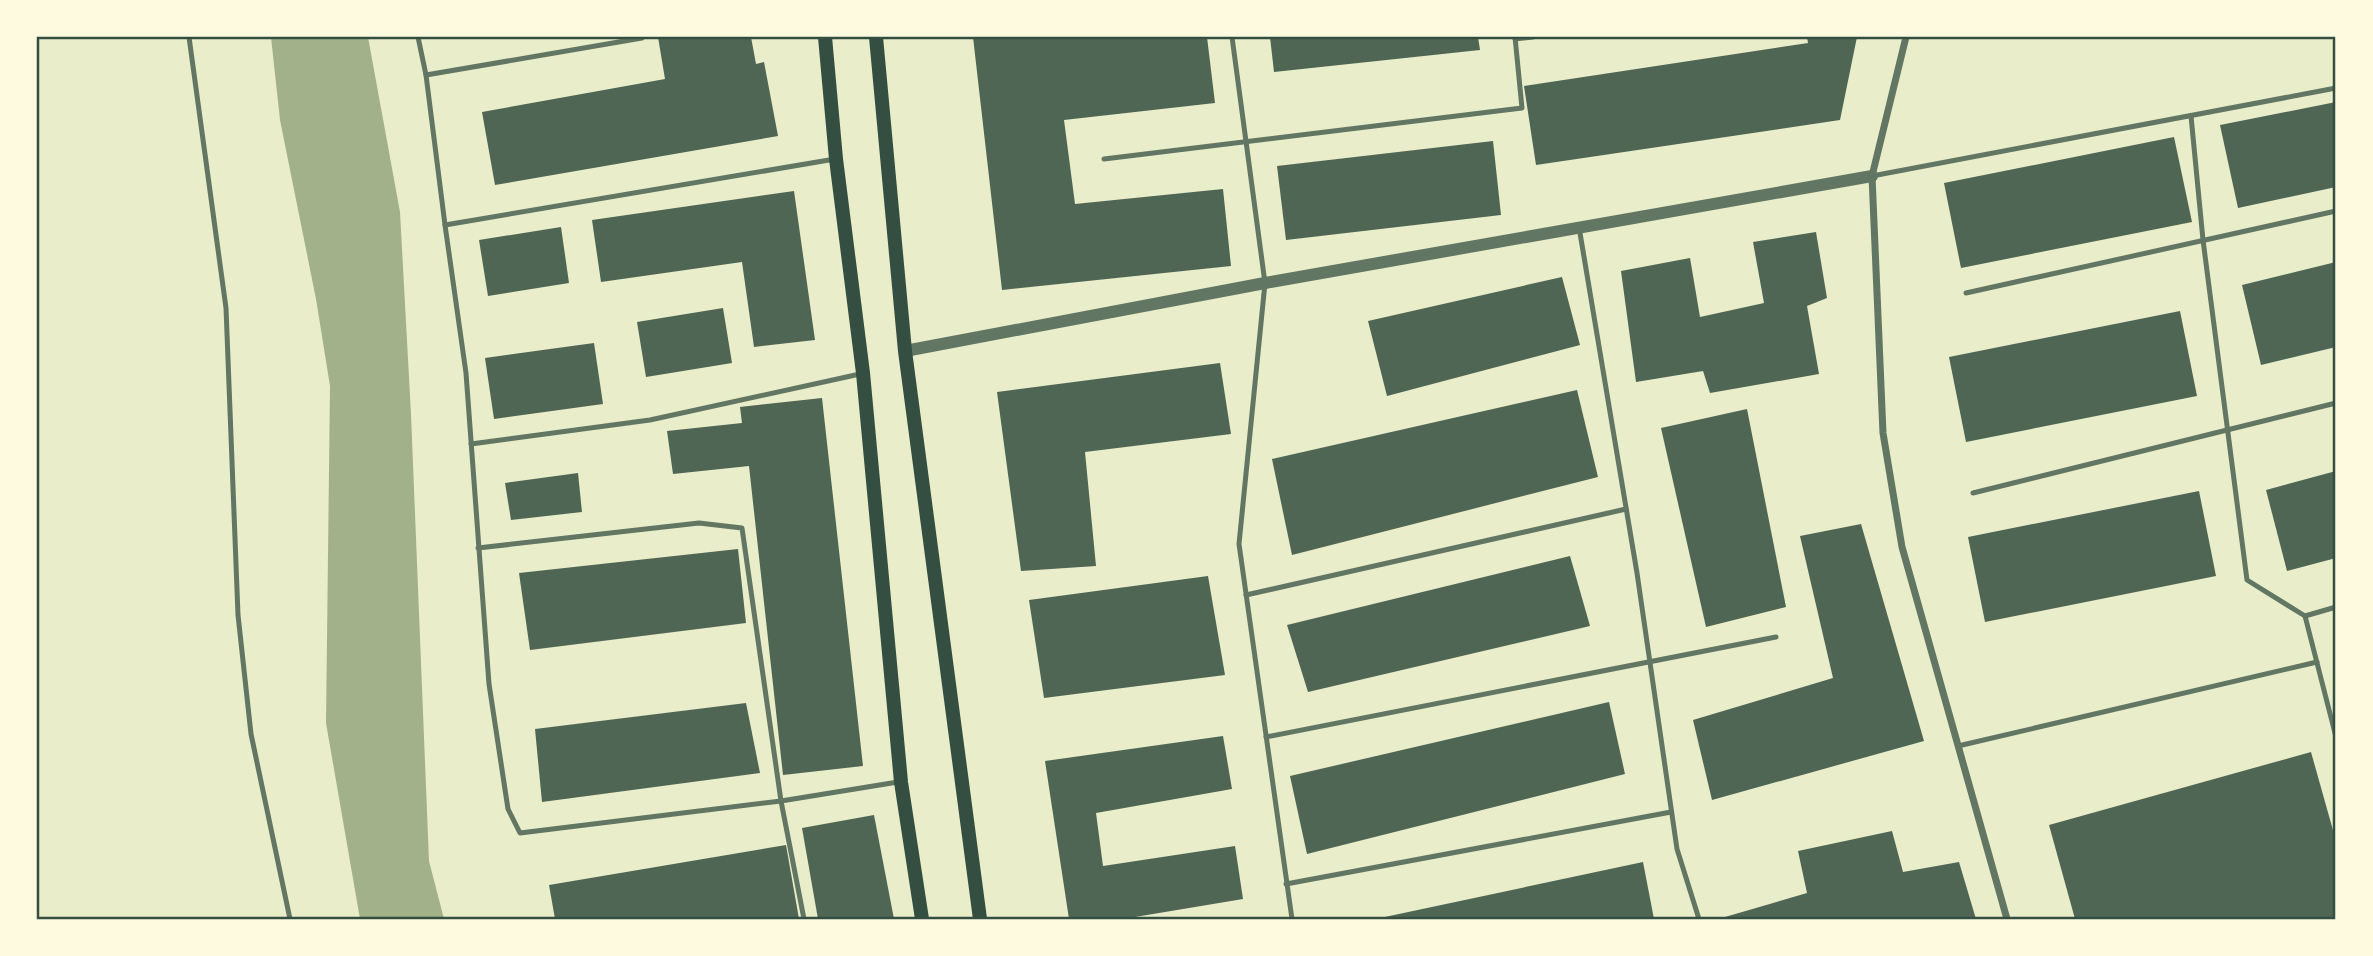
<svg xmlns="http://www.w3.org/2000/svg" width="2373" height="956" viewBox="0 0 2373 956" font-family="'Times New Roman',serif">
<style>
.water{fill:#a3b18a}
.building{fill:#4f6655}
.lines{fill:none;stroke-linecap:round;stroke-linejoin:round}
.service{stroke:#617663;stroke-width:5}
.minor{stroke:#617663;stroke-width:7}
.tertiary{stroke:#617663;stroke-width:12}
.secondary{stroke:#344e41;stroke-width:14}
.neatline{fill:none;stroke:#344e41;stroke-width:2.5}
</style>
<rect width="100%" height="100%" fill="#e9edc9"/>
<polygon class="water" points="271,37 368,37 400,212 411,414 429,861 444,919 360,919 326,723 330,386 316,299 280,120"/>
<g class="building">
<polygon points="658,37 751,37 756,64 764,62 778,136 495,185 482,112 665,79"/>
<polygon points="973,37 1207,37 1215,103 1064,120 1075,204 1223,189 1231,266 1002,290"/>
<polygon points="1270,37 1478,37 1480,50 1274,72"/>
<polygon points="1807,37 1857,37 1840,120 1536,165 1524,86 1808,43"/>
<polygon points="2336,102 2336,187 2238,208 2220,125"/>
<polygon points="2174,137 2192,222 1961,268 1944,183"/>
<polygon points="1493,141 1501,215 1286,240 1277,166"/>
<polygon points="794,191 815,340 754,347 742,262 601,282 592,220"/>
<polygon points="561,227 569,283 488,296 479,240"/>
<polygon points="1816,232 1827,298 1807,306 1819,374 1710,393 1703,371 1636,382 1621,271 1690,258 1700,317 1764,303 1753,242"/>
<polygon points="2336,262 2336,347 2261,365 2242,285"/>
<polygon points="1562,277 1580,345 1387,396 1368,321"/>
<polygon points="723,308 732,363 646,377 637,322"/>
<polygon points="2180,311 2197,396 1966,442 1949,357"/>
<polygon points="594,343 603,404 494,419 485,358"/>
<polygon points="1220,363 1231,434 1085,452 1096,566 1021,571 997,392"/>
<polygon points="1577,390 1598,477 1292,555 1272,459"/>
<polygon points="822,398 863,766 783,775 749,466 673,474 667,431 742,423 740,407"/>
<polygon points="1747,409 1786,607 1706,627 1661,428"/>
<polygon points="2336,471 2336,558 2287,571 2266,490"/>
<polygon points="578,473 582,512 511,520 505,483"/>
<polygon points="2199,491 2216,576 1985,622 1968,537"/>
<polygon points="1861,524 1924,741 1712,800 1693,720 1833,678 1800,536"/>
<polygon points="738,549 746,623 530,650 519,573"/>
<polygon points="1570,556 1590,626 1308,692 1287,625"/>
<polygon points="1208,576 1225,675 1044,698 1029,600"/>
<polygon points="1609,702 1625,774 1307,854 1290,776"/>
<polygon points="746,703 760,773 542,802 535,729"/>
<polygon points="1223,736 1232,789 1096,813 1103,866 1235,846 1243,899 1123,919 1069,919 1045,761"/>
<polygon points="2311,752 2336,841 2336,919 2075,919 2049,825"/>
<polygon points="874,815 894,919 818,919 802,828"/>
<polygon points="1892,831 1903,872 1959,862 1976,919 1726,919 1725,917 1807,893 1798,851"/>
<polygon points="786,845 799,919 555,919 549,885"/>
<polygon points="1643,862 1654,919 1380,919 1380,918"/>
</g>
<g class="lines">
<g class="service">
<polyline points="189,37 226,308 238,615 251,734 290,919"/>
<polyline points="418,37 426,75 445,225 466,373 489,684 508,809 520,833 781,801 898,782"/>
<polyline points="1232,37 1265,283 1239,544 1292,919"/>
<polyline points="1515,39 1533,37"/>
<polyline points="426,75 642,38"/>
<polyline points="2191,116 2203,240 2247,580 2305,616 2336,607"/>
<polyline points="1104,159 1522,108 1515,37"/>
<polyline points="1872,176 2336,88"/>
<polyline points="445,225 835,159"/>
<polyline points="1579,227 1637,573 1677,849 1699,919"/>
<polyline points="1966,293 2336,211"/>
<polyline points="471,444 650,420 860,374"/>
<polyline points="1973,493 2336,403"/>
<polyline points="478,548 699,523 742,528 781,801 804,919"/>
<polyline points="1246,595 1626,509"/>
<polyline points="2305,616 2336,737"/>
<polyline points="1266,737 1776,637"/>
<polyline points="1958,746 2317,662"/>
<polyline points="1286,884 1671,812"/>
</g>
<polyline class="minor" points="1906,37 1872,176 1883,433 1902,547 2007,919"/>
<polyline class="tertiary" points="905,351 1265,283 1872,176"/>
<g class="secondary">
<polyline points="825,37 836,159 863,373 901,782 922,919"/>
<polyline points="876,37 905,351 980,919"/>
</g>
</g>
<rect width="2373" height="956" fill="none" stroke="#fefae0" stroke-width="77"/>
<rect x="38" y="38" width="2296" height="880" class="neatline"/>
</svg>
